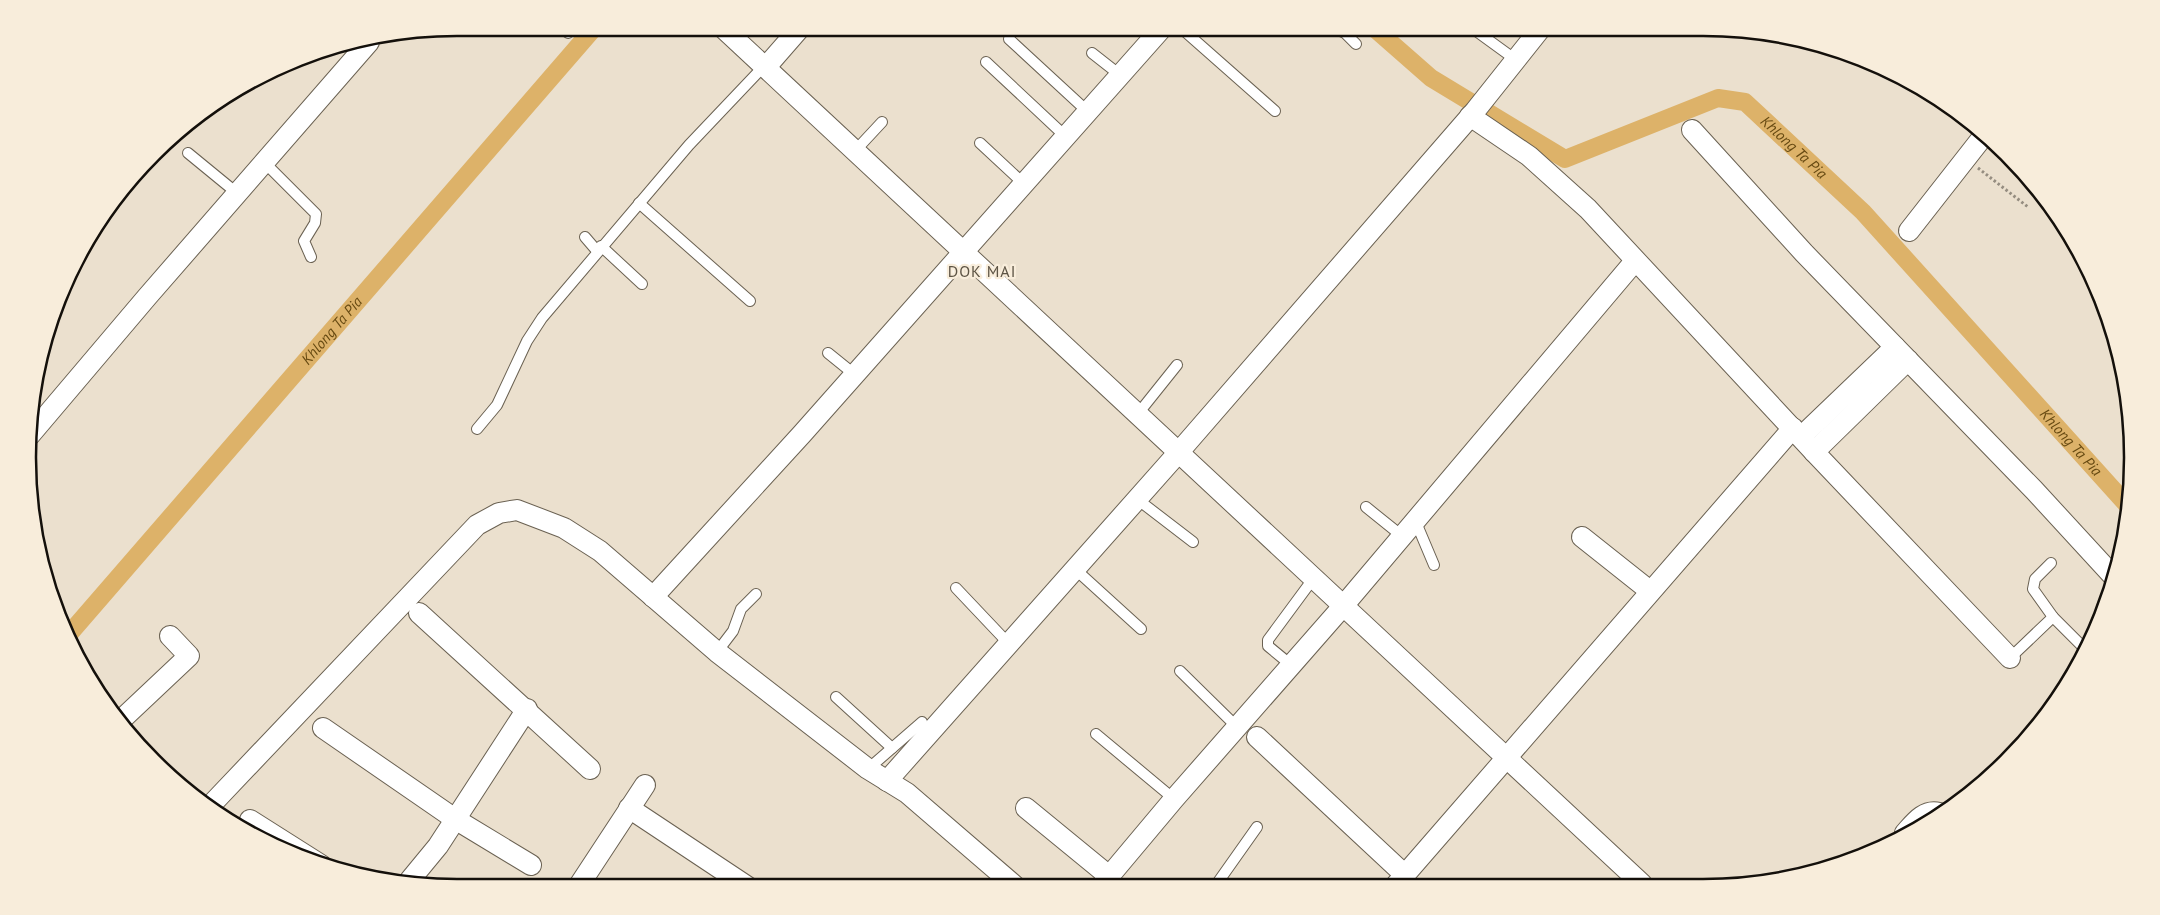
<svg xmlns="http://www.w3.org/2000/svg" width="2160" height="915" viewBox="0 0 2160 915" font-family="'PT Sans',sans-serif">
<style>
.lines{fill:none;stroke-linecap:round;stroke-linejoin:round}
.canal{stroke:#ddb269;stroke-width:18}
.lane-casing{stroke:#6a6152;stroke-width:12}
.street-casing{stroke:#6a6152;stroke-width:22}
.path{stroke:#958d80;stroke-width:3;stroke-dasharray:2.5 2.5;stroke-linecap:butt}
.lane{stroke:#fff;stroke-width:10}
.street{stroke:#fff;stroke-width:20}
.labels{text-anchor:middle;stroke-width:4.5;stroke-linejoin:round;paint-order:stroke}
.water-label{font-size:15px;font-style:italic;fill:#674a12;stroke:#f8eddb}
.quarter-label{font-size:16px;letter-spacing:1px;fill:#5d5445;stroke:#f8eddb}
.rim{fill:none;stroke:#14100b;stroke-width:2.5}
</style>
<rect width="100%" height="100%" fill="#ebe0ce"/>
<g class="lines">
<g class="canal">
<path id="s1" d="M1374 28 1431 78 1565 159 1718 98 1745 102 1863 212 2129 507"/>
<path id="s2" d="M70 633 594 28"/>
</g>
<g class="lane-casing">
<g id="lane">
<polyline points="562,28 568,33"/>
<polyline points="1181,28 1275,111"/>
<polyline points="1334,28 1345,33 1356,44"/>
<polyline points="1472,28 1516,60"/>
<polyline points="1697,29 1698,28"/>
<polyline points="1009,39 1087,111"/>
<polyline points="1092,53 1120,75"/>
<polyline points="986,62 1065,136"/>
<polyline points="980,143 1023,183"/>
<polyline points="855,151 882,122"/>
<polyline points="188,153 238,194"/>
<polyline points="265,163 316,214 315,223 304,241 311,257"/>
<polyline points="639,203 750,301"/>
<polyline points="585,237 597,251"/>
<polyline points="601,246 642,284"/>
<polyline points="828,353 854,374"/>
<polyline points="1137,415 1177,365"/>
<polyline points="477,429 497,405 527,341 542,318 689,145 765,65"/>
<polyline points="1137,499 1193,542"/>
<polyline points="1366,507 1402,536"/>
<polyline points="1415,520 1434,565"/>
<polyline points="2051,563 2035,579 2033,589 2053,617 2084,648"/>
<polyline points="1075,569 1141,629"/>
<polyline points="956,588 1009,644"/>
<polyline points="717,652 733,631 741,609 756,594"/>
<polyline points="2010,658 2053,617"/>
<polyline points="1291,665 1268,646 1268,640 1313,579"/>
<polyline points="1180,671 1237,727"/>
<polyline points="836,697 892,748"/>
<polyline points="1096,734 1174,799"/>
<polyline points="868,769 922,722"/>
<polyline points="1216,885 1257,827"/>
</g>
</g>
<g class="street-casing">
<g id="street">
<polyline points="723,28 1642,884"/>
<polyline points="766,67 800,28"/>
<polyline points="1470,116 1529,156 1588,209 1817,455 2010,658"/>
<polyline points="1692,130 1804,253 2034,490 2114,577"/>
<polyline points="1909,231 1985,134"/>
<polyline points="30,435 147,297 369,42"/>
<polyline points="1801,437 1895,347"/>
<polyline points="1814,452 1908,360"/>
<polyline points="1582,537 1650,591"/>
<polyline points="653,597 802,434 1162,28"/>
<polyline points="419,613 590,769"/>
<polyline points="120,721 189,656 170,636"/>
<polyline points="323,728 455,819 531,865"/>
<polyline points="1257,737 1405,875"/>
<polyline points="887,781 1178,453 1475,111 1541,28"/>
<polyline points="210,806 477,525 499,513 517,510 564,528 600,551 717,652 868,769 907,793 1015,886"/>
<polyline points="629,808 748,887"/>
<polyline points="1026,808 1109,876"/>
<polyline points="250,820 321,865"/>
<path d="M1905 833C1914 823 1924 809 1939 813"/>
<polyline points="410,880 438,846 527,709"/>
<polyline points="1396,885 1793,428"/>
<polyline points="1101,886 1174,799 1344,605 1635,261"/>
<polyline points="578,887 645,785"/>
</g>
</g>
<polyline class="path" points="1978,168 2028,207"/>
<use href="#lane" class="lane"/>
<use href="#street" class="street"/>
</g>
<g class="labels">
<g class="water-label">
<text dy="5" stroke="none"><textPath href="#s1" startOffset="491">Khlong Ta Pia</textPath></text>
<text dy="5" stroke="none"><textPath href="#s2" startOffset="400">Khlong Ta Pia</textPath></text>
<text dy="5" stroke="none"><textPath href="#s1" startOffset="896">Khlong Ta Pia</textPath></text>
</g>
<g class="quarter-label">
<text x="982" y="277">DOK MAI</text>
</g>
</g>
<path d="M0 0H2160V915H0ZM457 36H1703A421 421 0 0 1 2124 457V458A421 421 0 0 1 1703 879H457A421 421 0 0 1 36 458V457A421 421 0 0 1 457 36Z" fill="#f8eddb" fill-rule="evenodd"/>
<path class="rim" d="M457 36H1703A421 421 0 0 1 2124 457V458A421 421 0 0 1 1703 879H457A421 421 0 0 1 36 458V457A421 421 0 0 1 457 36Z"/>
</svg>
